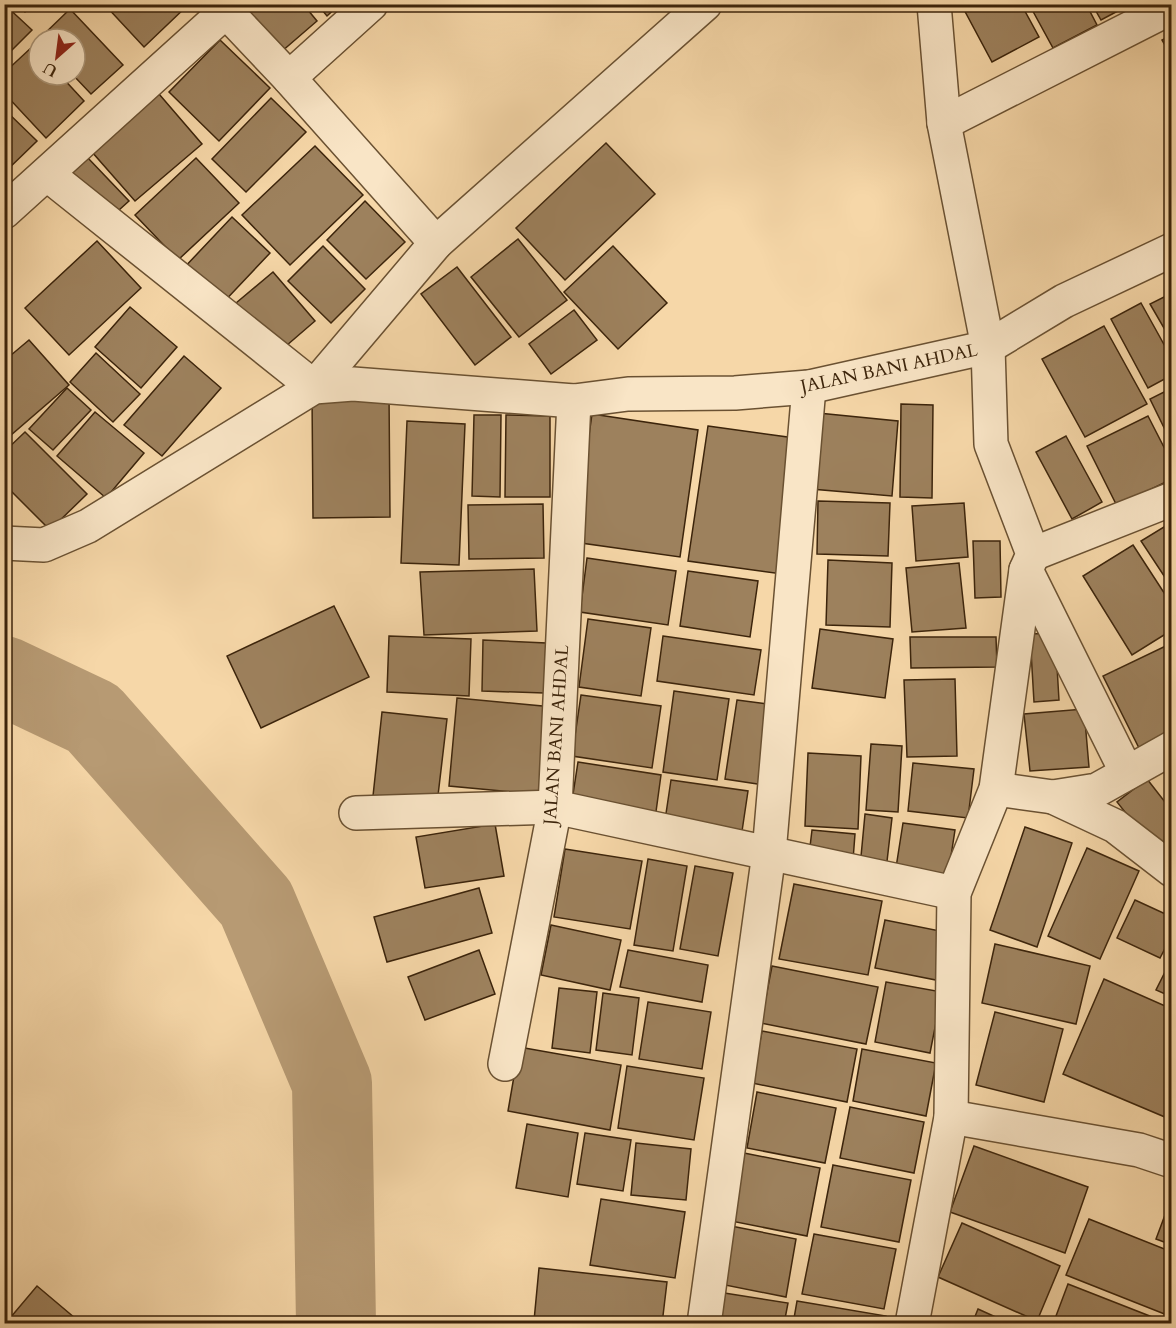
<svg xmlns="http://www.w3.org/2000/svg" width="1176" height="1328" viewBox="0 0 1176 1328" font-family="Cardo,serif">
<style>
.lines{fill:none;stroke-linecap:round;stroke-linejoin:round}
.river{stroke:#b79a73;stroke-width:80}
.building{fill:#9d815d;stroke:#3c240b;stroke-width:1.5}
.minor-casing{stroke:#6a5132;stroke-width:36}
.tertiary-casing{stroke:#6a5132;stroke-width:36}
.minor{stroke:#f9e5c6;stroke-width:33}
.tertiary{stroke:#f9e5c6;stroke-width:33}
.labels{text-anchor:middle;stroke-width:4.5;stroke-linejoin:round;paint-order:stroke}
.street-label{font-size:18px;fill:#3c240b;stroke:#f9e5c6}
</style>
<rect width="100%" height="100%" fill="#f6d7a8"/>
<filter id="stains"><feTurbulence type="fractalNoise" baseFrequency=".00333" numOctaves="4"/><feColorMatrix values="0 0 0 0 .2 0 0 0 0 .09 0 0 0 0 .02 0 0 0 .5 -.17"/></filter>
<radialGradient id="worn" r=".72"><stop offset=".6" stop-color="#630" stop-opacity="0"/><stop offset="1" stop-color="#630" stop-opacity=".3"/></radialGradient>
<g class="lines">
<polyline class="river" points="4,676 93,718 256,903 332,1083 336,1324"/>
</g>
<g class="building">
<polygon points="4,4 32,30 4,58"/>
<polygon points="18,4 33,4 25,12"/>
<polygon points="104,4 189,4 144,47"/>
<polygon points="240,4 303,4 317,21 281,52"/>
<polygon points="317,4 340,4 327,16"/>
<polygon points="961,4 1021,4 1039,37 992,62"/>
<polygon points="1029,4 1086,4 1097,25 1053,48"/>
<polygon points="1092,4 1131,4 1101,20"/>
<polygon points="70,9 123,65 91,94 73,75 75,39 39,39"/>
<polygon points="1172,35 1172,57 1162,40"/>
<polygon points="220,40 270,88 219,141 169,92"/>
<polygon points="33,46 39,53 39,75 60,75 84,101 46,138 4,93 4,73"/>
<polygon points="159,94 202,144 135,201 92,152"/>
<polygon points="271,98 306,132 246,192 212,159"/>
<polygon points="4,109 37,141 4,173"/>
<polygon points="606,143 655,194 565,280 516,228"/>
<polygon points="315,146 363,195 290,265 242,215"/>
<polygon points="87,157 129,201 109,219 68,175"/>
<polygon points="196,158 239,203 178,260 135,215"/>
<polygon points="365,201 405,242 366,279 327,240"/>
<polygon points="232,217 270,253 219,307 181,271"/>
<polygon points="518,239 567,300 519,337 471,277"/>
<polygon points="97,241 141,288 69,355 25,308"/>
<polygon points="323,246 365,289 331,323 288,281"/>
<polygon points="613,246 667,303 618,349 564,292"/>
<polygon points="457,267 511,337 475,365 421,294"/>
<polygon points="273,272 315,321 279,352 236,303"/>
<polygon points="1172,293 1172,342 1150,304"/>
<polygon points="1141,303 1172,359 1172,375 1148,388 1111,319"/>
<polygon points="130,307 177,347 141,388 95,347"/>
<polygon points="574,310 597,340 551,374 529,344"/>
<polygon points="1104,326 1147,404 1085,437 1042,359"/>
<polygon points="29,340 69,385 4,441 4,361"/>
<polygon points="96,353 140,394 113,422 70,382"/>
<polygon points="184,356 221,388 162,456 124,425"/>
<polygon points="67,388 91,410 53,450 29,429"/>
<polygon points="1172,388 1172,444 1150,399"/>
<polygon points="389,393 390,517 313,518 312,394"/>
<polygon points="901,404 933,405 932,498 900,497"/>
<polygon points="95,412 144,453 106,498 57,456"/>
<polygon points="818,413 898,421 892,496 811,489"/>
<polygon points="592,414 698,430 680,557 574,542"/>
<polygon points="474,415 501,415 500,497 472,496"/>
<polygon points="506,415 550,416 550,497 505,497"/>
<polygon points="1148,416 1172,463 1172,479 1117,506 1087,446"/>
<polygon points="407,421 465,424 459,565 401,563"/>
<polygon points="708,426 802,439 782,574 688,561"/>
<polygon points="25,432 87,494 50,530 4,484 4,452"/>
<polygon points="1066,436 1102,502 1072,519 1036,452"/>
<polygon points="818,501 890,503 888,556 817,554"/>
<polygon points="964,503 968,557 916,561 912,506"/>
<polygon points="543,504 544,558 469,559 468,505"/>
<polygon points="1172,522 1172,588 1141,541"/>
<polygon points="973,541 1000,541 1001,597 975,598"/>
<polygon points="1133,545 1172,605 1172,630 1132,655 1083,576"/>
<polygon points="587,558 676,571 668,625 580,612"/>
<polygon points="828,560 892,563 890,627 826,625"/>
<polygon points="959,563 966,628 912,632 906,568"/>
<polygon points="534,569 537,631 424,635 420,572"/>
<polygon points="688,571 758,581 750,637 680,626"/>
<polygon points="334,606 369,677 261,728 227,656"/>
<polygon points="588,619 651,628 641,696 579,687"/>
<polygon points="820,629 893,639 885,698 812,688"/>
<polygon points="1055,633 1059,700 1034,702 1030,634"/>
<polygon points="389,636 471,639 469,696 387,692"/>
<polygon points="663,636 761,650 754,695 657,681"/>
<polygon points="910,637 996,637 997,667 911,668"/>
<polygon points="483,640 546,643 544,693 482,691"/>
<polygon points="1172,643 1172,735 1140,750 1103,676"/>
<polygon points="955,679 957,756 907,757 904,680"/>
<polygon points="674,691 729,699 717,780 663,772"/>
<polygon points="581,695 661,706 652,768 572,756"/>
<polygon points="457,698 553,707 545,795 449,786"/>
<polygon points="737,700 775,705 764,785 725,779"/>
<polygon points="1084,709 1089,767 1030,771 1024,714"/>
<polygon points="382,712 447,719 437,804 373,796"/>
<polygon points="871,744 902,746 898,812 866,810"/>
<polygon points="808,753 861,756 858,829 805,826"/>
<polygon points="578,762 661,775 655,819 571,807"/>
<polygon points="913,763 974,769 968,818 908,811"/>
<polygon points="1147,779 1172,811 1172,853 1163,860 1117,802"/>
<polygon points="671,780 748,791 741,838 664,827"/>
<polygon points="865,814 892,818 886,870 860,867"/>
<polygon points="903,823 955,830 947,882 895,874"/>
<polygon points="495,824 504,876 425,888 416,837"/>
<polygon points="1025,827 1072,843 1037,947 990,930"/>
<polygon points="812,830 855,834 853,860 809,855"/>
<polygon points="1087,848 1139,871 1100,959 1048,936"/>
<polygon points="565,849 642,861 630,929 554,917"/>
<polygon points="648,859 687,866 673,951 634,945"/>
<polygon points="695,866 733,873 718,956 680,949"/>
<polygon points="794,884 882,901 868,975 779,959"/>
<polygon points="479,888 492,933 387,962 374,917"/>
<polygon points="1135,900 1172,917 1172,935 1160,958 1117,938"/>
<polygon points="885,920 950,933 941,981 875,968"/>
<polygon points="551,925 621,940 610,990 541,975"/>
<polygon points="995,944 1090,966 1076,1024 982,1003"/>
<polygon points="479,950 495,994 425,1020 408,977"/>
<polygon points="628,950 708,965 702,1002 620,987"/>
<polygon points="1172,958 1172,997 1156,990"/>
<polygon points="772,966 878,987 866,1044 761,1023"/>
<polygon points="1104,979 1172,1009 1172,1120 1063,1074"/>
<polygon points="886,982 942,992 930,1053 875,1042"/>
<polygon points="559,988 597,992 590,1053 552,1048"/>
<polygon points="603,993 639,998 632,1055 596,1050"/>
<polygon points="648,1002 711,1012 702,1069 639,1059"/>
<polygon points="995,1012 1063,1029 1044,1102 976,1085"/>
<polygon points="762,1031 857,1049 847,1102 752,1083"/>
<polygon points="519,1047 621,1065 610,1130 508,1111"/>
<polygon points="862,1049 936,1063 926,1116 853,1101"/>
<polygon points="627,1066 704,1078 694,1140 618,1128"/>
<polygon points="757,1092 836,1108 825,1163 747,1148"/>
<polygon points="850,1107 924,1122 914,1173 840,1158"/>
<polygon points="527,1124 578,1133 568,1197 516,1188"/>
<polygon points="585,1133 631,1140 623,1191 577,1184"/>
<polygon points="636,1143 691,1149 686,1200 631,1195"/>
<polygon points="974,1146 1088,1187 1065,1253 950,1212"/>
<polygon points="744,1153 820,1168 807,1236 731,1221"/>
<polygon points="833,1165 911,1180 899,1242 821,1227"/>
<polygon points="601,1199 685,1212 675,1278 590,1265"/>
<polygon points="1165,1215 1172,1217 1172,1245 1156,1239"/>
<polygon points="1089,1219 1172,1252 1172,1303 1167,1315 1066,1275"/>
<polygon points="962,1223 1060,1266 1037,1321 938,1277"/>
<polygon points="726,1225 796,1239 786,1297 715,1283"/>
<polygon points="814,1234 896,1249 884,1309 802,1294"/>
<polygon points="539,1268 667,1282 662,1324 534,1321"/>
<polygon points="1068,1284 1165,1322 1164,1324 1053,1324"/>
<polygon points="37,1286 82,1324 5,1324"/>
<polygon points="718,1292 788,1303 784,1324 713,1324"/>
<polygon points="797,1301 886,1316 885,1324 793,1324"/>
<polygon points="978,1309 1011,1324 972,1324"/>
</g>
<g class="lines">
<g class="minor-casing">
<g id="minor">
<polyline points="219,4 289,78 436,243"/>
<polyline points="289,78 371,4"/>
<polyline points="944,123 1172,7"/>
<polyline points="47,174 314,387 436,243 705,4"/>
<polyline points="4,212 225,12"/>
<polyline points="1033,554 1172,499"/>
<polyline points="1026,570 1127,773"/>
<polyline points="996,789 1053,797 1097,790 1172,748"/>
<polyline points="1053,797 1115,826 1172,870"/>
<polyline points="356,813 555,807 954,893"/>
<polyline points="505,1064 555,807 574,401"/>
<polyline points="951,1117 1139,1150 1172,1161"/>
<polyline points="704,1324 769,853 809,387"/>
<polyline points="912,1324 951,1117 954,893 996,789 1026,570 1033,554 991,444 988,347 944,123 934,4"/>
</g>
</g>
<g class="tertiary-casing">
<polyline id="tertiary" points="4,543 44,545 88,526 314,387 353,384 574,401 628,394 735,393 809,387 988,347 1064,301 1172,250"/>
</g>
<use href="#minor" class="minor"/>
<use href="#tertiary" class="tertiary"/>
</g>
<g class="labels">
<g class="street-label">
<text transform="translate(889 368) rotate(-12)" y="6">JALAN BANI AHDAL</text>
<text transform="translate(556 735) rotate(-86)" y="6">JALAN BANI AHDAL</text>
</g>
</g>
<rect width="1176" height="1328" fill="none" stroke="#f6d7a8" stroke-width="24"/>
<rect x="6" y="6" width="1164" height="1316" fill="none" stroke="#3c240b" stroke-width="3"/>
<rect x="12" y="12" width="1152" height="1304" fill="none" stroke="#3c240b" stroke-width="1.5"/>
<g transform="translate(57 57) rotate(208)"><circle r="28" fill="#f9e5c6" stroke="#ad987b" stroke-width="1.5"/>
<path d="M0-4.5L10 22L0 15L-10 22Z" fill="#8f2418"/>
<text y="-9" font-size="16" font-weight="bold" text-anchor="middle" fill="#3c240b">U</text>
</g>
<rect width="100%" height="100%" filter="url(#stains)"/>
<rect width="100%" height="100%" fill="url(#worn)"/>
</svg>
